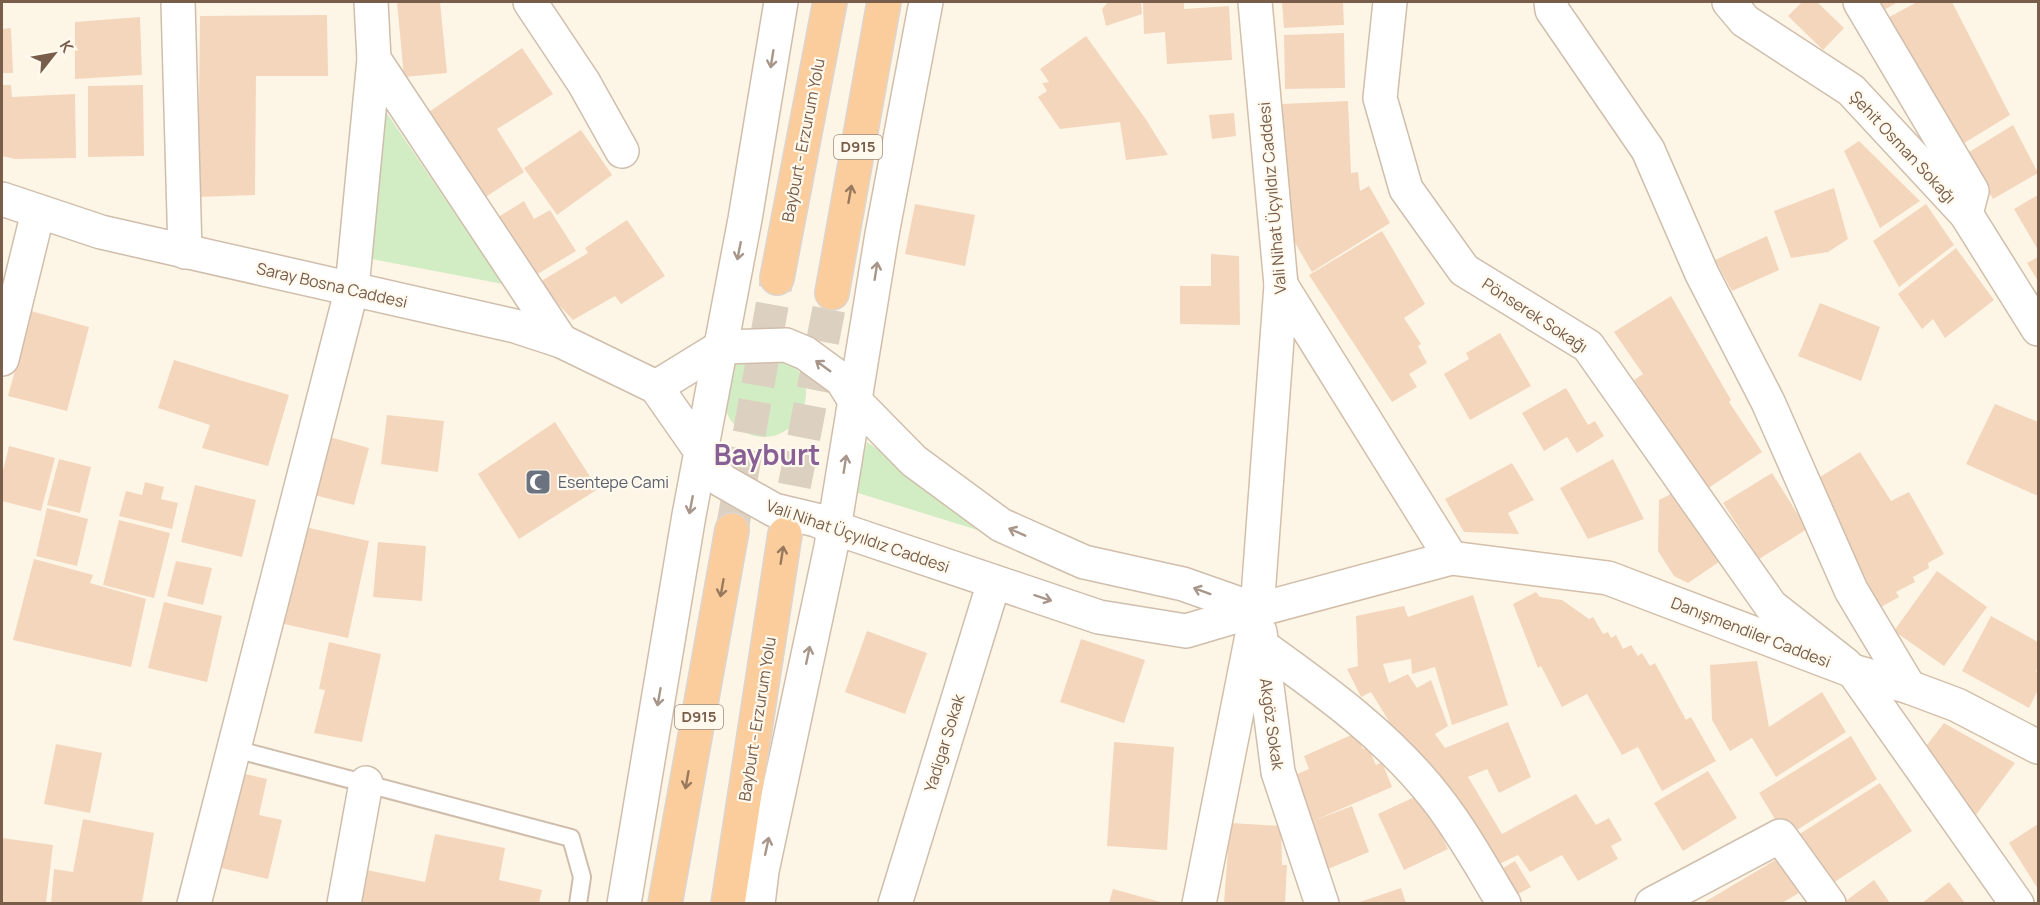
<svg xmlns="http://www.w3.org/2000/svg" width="2040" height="905" viewBox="0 0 2040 905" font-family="Manrope,sans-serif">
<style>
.green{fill:#d2ecc4}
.building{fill:#f4d6bd}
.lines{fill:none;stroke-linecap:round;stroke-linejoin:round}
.trunk-tunnel{stroke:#dcd0c0;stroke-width:33;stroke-dasharray:33 16;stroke-linecap:butt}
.service-casing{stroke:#d0beac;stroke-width:20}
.minor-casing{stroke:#d0beac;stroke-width:36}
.tertiary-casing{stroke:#d0beac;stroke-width:36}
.secondary-casing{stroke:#d3bfa9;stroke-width:36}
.trunk-casing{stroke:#dcd5d0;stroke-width:36}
.service{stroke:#fff;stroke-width:16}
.minor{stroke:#fff;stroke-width:33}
.tertiary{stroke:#fff;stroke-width:33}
.secondary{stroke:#fff;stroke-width:33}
.trunk{stroke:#fccd9c;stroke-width:33}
.oneway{stroke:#a79689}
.oneway2{stroke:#99795e}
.labels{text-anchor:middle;stroke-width:4.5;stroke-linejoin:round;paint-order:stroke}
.shield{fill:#fff9ee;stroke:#a08c7b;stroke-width:1.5}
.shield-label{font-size:15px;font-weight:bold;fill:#785d4a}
.street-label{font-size:16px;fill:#785d4a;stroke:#fff9ee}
.worship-label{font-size:16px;fill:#5b616d;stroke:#fff9ee;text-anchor:start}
.town-label{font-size:28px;font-weight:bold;fill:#876195;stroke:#fff9ee}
</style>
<rect width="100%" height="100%" fill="#fdf6e7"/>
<g class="green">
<polygon points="386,112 503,284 361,257"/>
<path d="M768 354C776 357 787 360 793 366 821 389 800 436 766 437 750 438 731 427 726 411 724 404 728 392 729 384 730 374 732 366 741 361 748 357 760 356 768 354Z"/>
<polygon points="867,442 1013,541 855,492"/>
</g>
<g class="building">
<polygon points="397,2 440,2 447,73 404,77"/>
<polygon points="1108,2 1141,2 1142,14 1106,26 1102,9"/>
<polygon points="1143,2 1184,2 1184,9 1229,6 1232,60 1167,64 1165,32 1144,34"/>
<polygon points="1282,2 1343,2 1344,25 1284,28"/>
<polygon points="1802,2 1817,2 1844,28 1823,50 1788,16"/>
<polygon points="1879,2 1898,2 1884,10"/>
<polygon points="1917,2 1952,2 2010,115 1961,145 1882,21"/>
<polygon points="327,15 328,76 256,76 255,195 198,197 200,16"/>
<polygon points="140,17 142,75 75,79 75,22"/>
<polygon points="11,28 13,73 2,73 2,29"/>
<polygon points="1344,33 1345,88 1285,89 1284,35"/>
<polygon points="1086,36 1145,118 1168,155 1126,160 1120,122 1060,129 1038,97 1047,91 1042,83 1049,82 1040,69"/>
<polygon points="522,48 553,94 497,129 524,172 481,200 426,114"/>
<polygon points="2,85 11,85 12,97 75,94 76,158 15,159 2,156"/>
<polygon points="143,85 144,156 88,157 88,86"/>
<polygon points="1348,101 1351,173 1358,172 1360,191 1369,186 1390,223 1312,272 1291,236 1282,104"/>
<polygon points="1234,113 1236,136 1212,139 1209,115"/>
<polygon points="2013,125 2038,173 1993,199 1966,154"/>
<polygon points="581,130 612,175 557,215 524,168"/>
<polygon points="1859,141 1920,201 1880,228 1844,151"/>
<polygon points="1834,188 1848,239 1828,252 1791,258 1774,211"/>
<polygon points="2038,195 2038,250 2014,209"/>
<polygon points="524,201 534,219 550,210 576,251 531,278 495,219"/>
<polygon points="915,204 975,215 965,266 905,254"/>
<polygon points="1926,204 1954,245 1899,287 1873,241"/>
<polygon points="627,220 665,276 621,304 615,296 573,320 538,283 588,253 585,248"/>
<polygon points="1382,231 1425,304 1404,318 1421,344 1418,346 1427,363 1409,374 1417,387 1392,402 1309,275"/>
<polygon points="1767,236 1779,270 1732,291 1715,260"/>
<polygon points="1956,248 1994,300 1945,338 1933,319 1922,329 1898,294"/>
<polygon points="1211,254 1239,256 1240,325 1180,324 1180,286 1211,286"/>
<polygon points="2038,257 2038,281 2027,263"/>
<polygon points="1671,296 1731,400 1729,402 1762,452 1707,489 1634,380 1643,374 1614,332"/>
<polygon points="1820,303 1880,327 1861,381 1798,356"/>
<polygon points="31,311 89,327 67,411 8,396"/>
<polygon points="1500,333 1531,386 1470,420 1444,374 1469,359 1466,353"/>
<polygon points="174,360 289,395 268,466 202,448 210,425 158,408"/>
<polygon points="1566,388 1588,425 1595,421 1604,436 1577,453 1567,437 1544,451 1522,413"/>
<polygon points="1995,404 2038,422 2038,496 1966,464"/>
<polygon points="387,415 444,421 438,472 381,464"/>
<polygon points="555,422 598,489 519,539 478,474"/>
<polygon points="326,436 369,448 354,505 310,494"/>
<polygon points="9,446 55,458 41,511 2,501 2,475"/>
<polygon points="1860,452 1891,501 1909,492 1944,554 1928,563 1929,568 1913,577 1915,582 1896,592 1899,597 1881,607 1812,482"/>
<polygon points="59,459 91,467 80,513 47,505"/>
<polygon points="1613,459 1644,519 1588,539 1560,488"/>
<polygon points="1512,463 1534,500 1508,513 1519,534 1464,532 1445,499"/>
<polygon points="1772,473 1807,529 1759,559 1723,503"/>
<polygon points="145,482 164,487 161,499 178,503 172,529 119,516 126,491 142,495"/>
<polygon points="195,485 256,500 242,557 181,542"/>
<polygon points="1671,494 1722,560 1688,583 1674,576 1658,551 1659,500"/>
<polygon points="47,508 88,519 77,566 36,556"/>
<polygon points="119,520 170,533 154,598 103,585"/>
<polygon points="305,527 369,541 348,638 284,624"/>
<polygon points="378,542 426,546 422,601 373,597"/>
<polygon points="34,559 93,575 90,583 146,599 131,667 13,640"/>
<polygon points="176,561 212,568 203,605 167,596"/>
<polygon points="1937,571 1987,607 1944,666 1894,631"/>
<polygon points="1536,592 1540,597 1562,600 1589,619 1593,617 1603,634 1608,632 1611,638 1616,635 1623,649 1631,645 1638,656 1642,653 1650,666 1655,663 1686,720 1691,717 1716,761 1662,791 1638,747 1622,755 1587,694 1562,707 1541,666 1538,668 1513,604"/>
<polygon points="1473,595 1508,705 1452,725 1435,667 1412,674 1411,659 1383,664 1389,683 1408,674 1417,688 1431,680 1448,726 1435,734 1445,748 1508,722 1531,777 1499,793 1487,769 1468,777 1502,834 1576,794 1596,825 1609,818 1622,840 1611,846 1618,859 1578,881 1562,855 1530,872 1518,855 1495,866 1407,751 1371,692 1361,697 1347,669 1358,666 1356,616 1404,606 1408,617"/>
<polygon points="164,602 222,616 207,682 148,668"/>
<polygon points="1991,616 2038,642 2038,666 2036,671 2038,673 2038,690 2029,708 1962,671"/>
<polygon points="867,631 927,653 905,714 845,692"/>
<polygon points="1081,639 1145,660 1124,723 1060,702"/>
<polygon points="329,642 381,654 362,742 314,733 325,690 319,689"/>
<polygon points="1757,661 1769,727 1822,692 1846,732 1776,777 1752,738 1730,751 1712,720 1710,665"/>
<polygon points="1944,723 2015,763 1975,816 1923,750"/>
<polygon points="1356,733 1363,749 1368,747 1376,765 1382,762 1392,787 1313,821 1352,806 1369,852 1328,869 1310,822 1286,779 1309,769 1304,756"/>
<polygon points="1851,736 1877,779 1786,837 1759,793"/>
<polygon points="1114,742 1174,747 1167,850 1107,846"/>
<polygon points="56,744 102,753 90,813 44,804"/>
<polygon points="1708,771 1737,818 1683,851 1654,803"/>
<polygon points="241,773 267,779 259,815 282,820 268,879 217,867"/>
<polygon points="1880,783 1912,831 1830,885 1798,835"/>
<polygon points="1421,794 1448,849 1404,870 1378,814"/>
<polygon points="83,819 154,833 142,903 51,903 54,869 73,872"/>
<polygon points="1230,823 1281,826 1282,865 1287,865 1285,903 1224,903"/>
<polygon points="2038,824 2038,889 2009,843"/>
<polygon points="435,834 505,848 499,880 542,890 539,903 350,903 357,868 425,882"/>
<polygon points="2,838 53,845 46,903 2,903"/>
<polygon points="1777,859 1799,893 1782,903 1703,903"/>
<polygon points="1515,861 1531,887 1514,896 1498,871"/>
<polygon points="1874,880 1890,903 1843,903"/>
<polygon points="1949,882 1965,903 1922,903"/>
<polygon points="1401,888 1406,903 1357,903"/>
<polygon points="1113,889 1164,903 1109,903"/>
</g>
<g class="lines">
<g class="trunk-tunnel">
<polyline points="732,530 777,278"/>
<polyline points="785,534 832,293"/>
</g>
<g class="service-casing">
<polyline id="service" points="235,749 571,838 582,877 578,904"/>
</g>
<g class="minor-casing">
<g id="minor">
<polyline points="178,2 185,252"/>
<polyline points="530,2 584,83 622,151"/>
<polyline points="1390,2 1380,98 1406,189 1464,270 1588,346 1771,606 1846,665"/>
<polyline points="1551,2 1552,10 1648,150 1702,274 1768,402 1851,590 1909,687"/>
<polyline points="1729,2 1745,21 1851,90 1966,214 2038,329"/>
<polyline points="1860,2 1972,191 1966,214"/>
<polyline points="374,59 561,341"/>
<polyline points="2,359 38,212"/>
<polyline points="1260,632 1278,772 1322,904"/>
<path d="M1262 646C1325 691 1389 737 1437 799 1462 831 1483 869 1504 904"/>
<polyline points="194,904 352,288 374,59 371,2"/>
<polyline points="344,904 366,783"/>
<polyline points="624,904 689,515 745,219 781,2"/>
<polyline points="758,904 762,871 831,547 882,234 926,2"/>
<polyline points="895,904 994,582"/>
<polyline points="1652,904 1780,836 1829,904"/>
</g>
</g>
<g class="tertiary-casing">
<g id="tertiary">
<polyline points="2,199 101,232 515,326 561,341 656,387 721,480 774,510 816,520 835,528 1099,617 1186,631 1257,610"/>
<polyline points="656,387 721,347 786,345 805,353 842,380 855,401 914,461 1001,525 1084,562 1183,584 1257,610"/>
<polyline points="1853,671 2017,904"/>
</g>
</g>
<g class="secondary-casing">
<g id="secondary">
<polyline points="1281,285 1451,558"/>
<polyline points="1257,610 1451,558 1608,578 1853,671 1909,687 1957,705 2038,747"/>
<polyline points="1199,904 1257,610 1281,285 1255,2"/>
</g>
</g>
<g class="trunk-casing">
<g id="trunk">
<polyline points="777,278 830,2"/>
<polyline points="832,293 884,2"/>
<polyline points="665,904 732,530"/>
<polyline points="728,904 785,534"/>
</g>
</g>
<use href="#service" class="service"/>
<use href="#minor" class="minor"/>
<use href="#tertiary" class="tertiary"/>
<use href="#secondary" class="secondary"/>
<use href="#trunk" class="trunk"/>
</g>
<defs><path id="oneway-shaft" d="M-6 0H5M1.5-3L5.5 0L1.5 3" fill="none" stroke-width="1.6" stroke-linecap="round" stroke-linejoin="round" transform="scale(1.5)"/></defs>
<g class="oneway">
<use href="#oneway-shaft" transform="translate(772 59) rotate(99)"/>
<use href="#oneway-shaft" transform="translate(739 251) rotate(101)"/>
<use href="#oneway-shaft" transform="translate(876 271) rotate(-81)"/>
<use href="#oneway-shaft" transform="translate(823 366) rotate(-144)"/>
<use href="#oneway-shaft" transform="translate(845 464) rotate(-81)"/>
<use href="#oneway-shaft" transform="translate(691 505) rotate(101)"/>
<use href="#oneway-shaft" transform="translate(1017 532) rotate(-156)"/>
<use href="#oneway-shaft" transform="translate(1202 591) rotate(-160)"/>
<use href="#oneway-shaft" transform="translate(1043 598) rotate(18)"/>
<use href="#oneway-shaft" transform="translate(808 655) rotate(-78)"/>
<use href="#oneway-shaft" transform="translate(659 697) rotate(100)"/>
<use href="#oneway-shaft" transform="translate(767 846) rotate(-78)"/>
</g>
<g class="oneway2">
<use href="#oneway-shaft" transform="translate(850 194) rotate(-80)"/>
<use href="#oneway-shaft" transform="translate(782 555) rotate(-81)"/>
<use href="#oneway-shaft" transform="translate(722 588) rotate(100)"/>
<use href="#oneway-shaft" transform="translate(687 780) rotate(100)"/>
</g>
<defs>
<g id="mosque-square" transform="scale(1.35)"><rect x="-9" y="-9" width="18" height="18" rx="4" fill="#6b7280" stroke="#fff9ee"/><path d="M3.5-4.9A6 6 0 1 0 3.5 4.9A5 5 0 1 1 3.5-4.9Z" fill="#fff"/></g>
</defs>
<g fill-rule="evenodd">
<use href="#mosque-square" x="538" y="482"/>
</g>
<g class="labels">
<g class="shield">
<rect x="834" y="135" width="48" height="24" rx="4.5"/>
<rect x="675" y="705" width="48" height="24" rx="4.5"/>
</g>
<g class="shield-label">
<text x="858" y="152">D915</text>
<text x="699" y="722">D915</text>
</g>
<g class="street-label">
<text transform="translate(803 140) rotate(-79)" y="6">Bayburt - Erzurum Yolu</text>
<text transform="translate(1903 147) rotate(47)" y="6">Şehit Osman Sokağı</text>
<text transform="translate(1272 198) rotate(-95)" y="6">Vali Nihat Üçyıldız Caddesi</text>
<text transform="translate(332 285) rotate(13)" y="6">Saray Bosna Caddesi</text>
<text transform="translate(1535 315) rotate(33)" y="6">Pönserek Sokağı</text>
<text transform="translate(858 536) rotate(19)" y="6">Vali Nihat Üçyıldız Caddesi</text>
<text transform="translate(1751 632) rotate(21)" y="6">Danışmendiler Caddesi</text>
<text transform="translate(757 719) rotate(-81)" y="6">Bayburt - Erzurum Yolu</text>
<text transform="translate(1272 724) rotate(82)" y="6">Akgöz Sokak</text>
<text transform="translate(944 743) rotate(-73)" y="6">Yadigar Sokak</text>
</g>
<g class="worship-label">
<text x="558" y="488">Esentepe Cami</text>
</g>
<g class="town-label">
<text x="767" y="465">Bayburt</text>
</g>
</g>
<rect width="2040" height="905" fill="none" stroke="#785d4a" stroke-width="6"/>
<g transform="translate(54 54) rotate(59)" stroke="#fff9ee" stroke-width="4.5" paint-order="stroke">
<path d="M0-4.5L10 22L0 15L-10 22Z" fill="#785d4a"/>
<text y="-9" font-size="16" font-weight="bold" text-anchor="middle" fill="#785d4a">K</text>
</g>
</svg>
